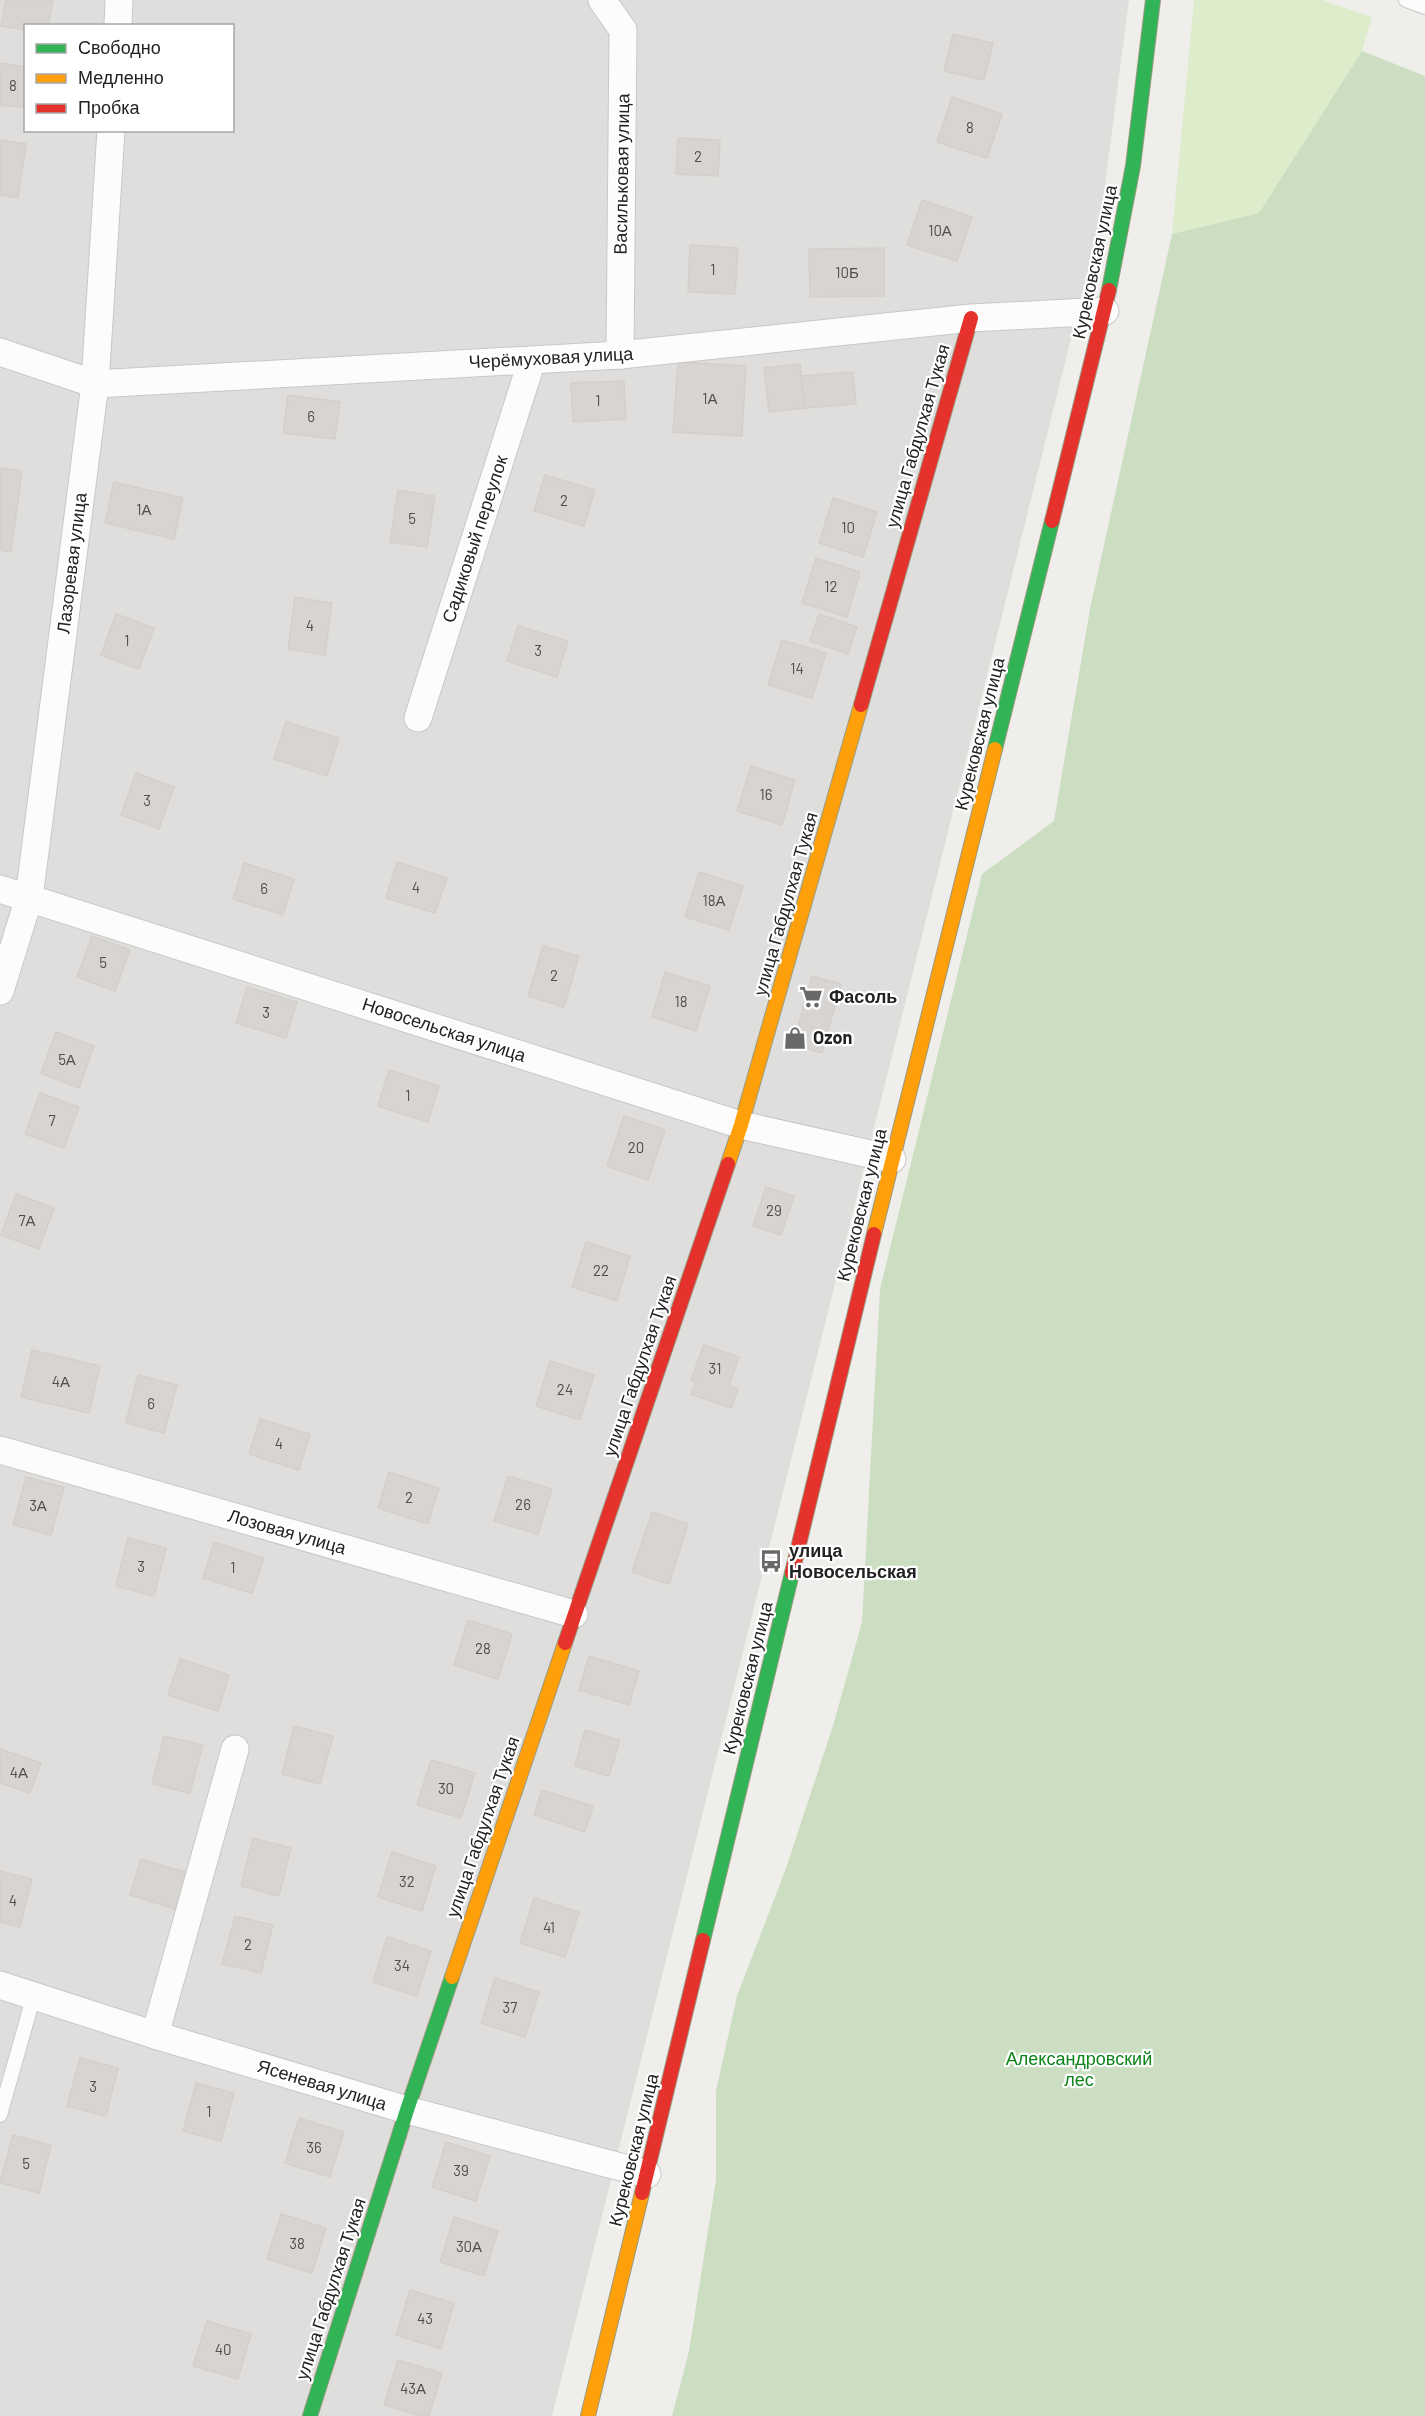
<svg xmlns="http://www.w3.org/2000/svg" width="1425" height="2416" viewBox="0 0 1425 2416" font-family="Barlow,sans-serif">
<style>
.residential{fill:#dfdedc;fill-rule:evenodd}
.grass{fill:#ddeccb}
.forest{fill:#cbdec1}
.building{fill:#d7d4d2;stroke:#d3d0cc;stroke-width:1.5}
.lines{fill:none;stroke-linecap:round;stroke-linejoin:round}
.lane-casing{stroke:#c9c8c7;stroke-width:16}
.street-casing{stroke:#c9c8c7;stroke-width:29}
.fast-casing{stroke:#999a82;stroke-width:16}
.slow-casing{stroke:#999a82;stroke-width:16}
.jam-casing{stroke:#999a82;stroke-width:16}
.lane{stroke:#fdfcfc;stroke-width:14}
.street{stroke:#fdfcfc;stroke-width:27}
.fast{stroke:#30b455;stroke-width:14}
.slow{stroke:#ff9f0a;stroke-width:14}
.jam{stroke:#e5322d;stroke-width:14}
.labels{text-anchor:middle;stroke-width:4.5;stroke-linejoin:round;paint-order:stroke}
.number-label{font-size:15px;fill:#4f4e4e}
.street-label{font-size:18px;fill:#222;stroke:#fff}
.poi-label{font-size:18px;font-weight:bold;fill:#222;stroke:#fff;text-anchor:start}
.park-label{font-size:18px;fill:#0c8416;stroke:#fff}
</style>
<rect width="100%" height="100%" fill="#f0eeeb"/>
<path class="residential" d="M0 0H1129L1100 223 552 2416H0ZM26 26H232V130H26Z"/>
<polygon class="grass" points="1194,0 1322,0 1372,17 1362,51 1259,213 1172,234"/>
<polygon class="forest" points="1362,51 1425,76 1425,2416 672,2416 689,2351 716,2180 716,2091 737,1996 786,1868 833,1726 862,1622 880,1289 982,874 1054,821 1090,609 1172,234 1259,213"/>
<g class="building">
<polygon points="6,0 53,0 48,26 26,26 26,30 1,26"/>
<polygon points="953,34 993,43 984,80 944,71"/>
<polygon points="0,63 26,67 26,108 0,105"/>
<polygon points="952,97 1002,114 987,158 937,142"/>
<polygon points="678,138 720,140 718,176 676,174"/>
<polygon points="0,140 26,144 18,198 0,195"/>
<polygon points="922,200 972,217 957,261 907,245"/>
<polygon points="690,245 738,248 735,294 688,292"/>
<polygon points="884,248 884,296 810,297 809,249"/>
<polygon points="678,362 746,366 742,436 673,432"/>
<polygon points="800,364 805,408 769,412 764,368"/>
<polygon points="853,372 856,404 805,408 801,376"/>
<polygon points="624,381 626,419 573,422 571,383"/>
<polygon points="288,395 340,402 335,439 283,433"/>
<polygon points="0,468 22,471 11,552 0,550"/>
<polygon points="545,475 595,490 584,526 534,511"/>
<polygon points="114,482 183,498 174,539 105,523"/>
<polygon points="398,490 435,496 427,547 390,542"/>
<polygon points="833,498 877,512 863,557 819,543"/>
<polygon points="816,558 860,572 847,617 802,603"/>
<polygon points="295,597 332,603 325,655 288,649"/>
<polygon points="116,614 154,628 139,669 101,655"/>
<polygon points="819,614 857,627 848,654 810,641"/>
<polygon points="518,626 568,641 557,677 507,661"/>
<polygon points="782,640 826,653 812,698 768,685"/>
<polygon points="286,722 339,738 327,776 274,759"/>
<polygon points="751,766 795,780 782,825 737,811"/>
<polygon points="136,773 174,787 159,829 121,815"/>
<polygon points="397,862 447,878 435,913 386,898"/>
<polygon points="244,863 294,879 283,915 233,899"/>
<polygon points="699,872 743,886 729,930 685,917"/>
<polygon points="92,936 130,950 115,991 77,977"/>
<polygon points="543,946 579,956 564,1007 528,996"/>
<polygon points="665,972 710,986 696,1031 652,1017"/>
<polygon points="812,976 841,984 822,1053 793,1045"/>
<polygon points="247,987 297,1002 286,1038 236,1023"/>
<polygon points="56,1032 94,1046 79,1088 41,1073"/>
<polygon points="389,1070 439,1086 428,1122 378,1106"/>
<polygon points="40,1093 79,1107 64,1148 25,1134"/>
<polygon points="624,1116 665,1130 648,1180 607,1166"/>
<polygon points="766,1187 794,1196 781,1235 753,1226"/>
<polygon points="16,1194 54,1208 39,1249 1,1235"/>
<polygon points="586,1242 630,1256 617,1301 572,1287"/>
<polygon points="704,1345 739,1357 729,1386 738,1389 731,1408 691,1394 696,1382 691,1380"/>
<polygon points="32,1350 100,1366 89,1413 21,1397"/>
<polygon points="550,1361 594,1375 580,1420 536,1406"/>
<polygon points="138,1375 177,1385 164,1433 126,1423"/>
<polygon points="260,1419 310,1434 299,1470 249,1454"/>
<polygon points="389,1472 439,1488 428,1524 378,1508"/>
<polygon points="508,1476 552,1489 538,1534 494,1521"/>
<polygon points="26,1477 64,1487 51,1535 13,1525"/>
<polygon points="652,1512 688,1524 669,1584 632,1572"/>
<polygon points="128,1538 166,1548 154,1596 116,1586"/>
<polygon points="214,1542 264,1558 252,1593 203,1578"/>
<polygon points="468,1620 512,1634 498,1679 454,1665"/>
<polygon points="589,1656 639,1671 629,1705 579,1690"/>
<polygon points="180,1659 229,1675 218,1711 168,1695"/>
<polygon points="294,1726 333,1736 320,1784 282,1774"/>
<polygon points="585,1730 620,1740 609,1776 575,1766"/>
<polygon points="164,1736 203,1745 190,1793 152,1784"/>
<polygon points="0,1749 41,1763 30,1793 0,1783"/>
<polygon points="431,1760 475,1773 461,1818 417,1805"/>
<polygon points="542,1790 593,1806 585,1832 534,1815"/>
<polygon points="253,1838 291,1848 279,1896 241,1886"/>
<polygon points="392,1852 436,1866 422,1911 378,1897"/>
<polygon points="141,1859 191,1874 179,1910 130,1895"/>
<polygon points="0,1871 32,1879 20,1927 0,1922"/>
<polygon points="534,1898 579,1912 565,1957 520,1943"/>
<polygon points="235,1916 273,1925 261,1973 222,1964"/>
<polygon points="387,1937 431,1951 417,1996 373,1982"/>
<polygon points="495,1978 539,1992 525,2037 481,2023"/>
<polygon points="80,2058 118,2068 106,2116 67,2106"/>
<polygon points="196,2083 234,2093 221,2141 183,2131"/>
<polygon points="299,2118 344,2132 330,2177 285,2163"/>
<polygon points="13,2135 51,2145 39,2193 0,2183"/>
<polygon points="446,2142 490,2156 476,2201 432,2187"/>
<polygon points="281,2214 326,2228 312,2273 267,2259"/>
<polygon points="454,2217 498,2231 484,2276 440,2262"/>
<polygon points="410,2290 454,2303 441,2349 396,2335"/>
<polygon points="207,2321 251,2334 238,2379 193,2366"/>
<polygon points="398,2360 442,2373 429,2416 421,2416 384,2405"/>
</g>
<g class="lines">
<g class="lane-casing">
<g id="lane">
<polyline points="1406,0 1425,7"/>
<polyline points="0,2115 34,1995"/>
</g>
</g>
<g class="street-casing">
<g id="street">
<polyline points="602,0 623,30 620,355"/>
<polyline points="118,26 119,0"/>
<polyline points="0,352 95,384 620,355 971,318 1105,311"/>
<polyline points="418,718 532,360"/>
<polyline points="0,889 741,1125 892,1159"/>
<polyline points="0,991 29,898 95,384 111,130"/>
<polyline points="0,1450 574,1614"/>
<polyline points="0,1985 155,2035 407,2110 647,2174"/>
<polyline points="155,2035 235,1749"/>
</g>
</g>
<g class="fast-casing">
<g id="fast">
<polyline points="1109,290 1133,166 1153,0"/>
<polyline points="995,749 1052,521"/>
<polyline points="703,1940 792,1573"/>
<polyline points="310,2416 407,2110 452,1977"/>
</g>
</g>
<g class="slow-casing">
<g id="slow">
<polyline points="728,1164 741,1125 861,705"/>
<polyline points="874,1234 995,749"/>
<polyline points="452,1977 565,1643"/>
<polyline points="588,2416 642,2193"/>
</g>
</g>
<g class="jam-casing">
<g id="jam">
<polyline points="1052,521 1109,290"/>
<polyline points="861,705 971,318"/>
<polyline points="792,1573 874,1234"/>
<polyline points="565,1643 728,1164"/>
<polyline points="642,2193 703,1940"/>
</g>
</g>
<use href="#lane" class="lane"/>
<use href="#street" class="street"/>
<use href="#fast" class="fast"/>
<use href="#slow" class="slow"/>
<use href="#jam" class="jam"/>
</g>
<defs>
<g id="supermarket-bare" transform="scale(1.8)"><path d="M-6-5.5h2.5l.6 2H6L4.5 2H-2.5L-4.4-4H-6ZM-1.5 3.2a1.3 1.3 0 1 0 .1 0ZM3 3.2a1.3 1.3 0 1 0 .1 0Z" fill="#6a6968" stroke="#fff" stroke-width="2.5" paint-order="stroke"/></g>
<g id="shop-bare" transform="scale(1.8)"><path d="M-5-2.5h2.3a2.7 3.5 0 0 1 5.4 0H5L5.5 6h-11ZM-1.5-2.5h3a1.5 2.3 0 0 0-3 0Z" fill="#6a6968" stroke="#fff" stroke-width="2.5" paint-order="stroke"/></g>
<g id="bus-bare" transform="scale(1.8)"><path d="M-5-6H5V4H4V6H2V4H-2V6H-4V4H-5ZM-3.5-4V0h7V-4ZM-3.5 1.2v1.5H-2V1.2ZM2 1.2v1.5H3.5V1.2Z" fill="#6a6968" stroke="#fff" stroke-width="2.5" paint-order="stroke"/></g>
</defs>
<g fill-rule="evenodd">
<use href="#supermarket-bare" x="811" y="997"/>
<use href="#shop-bare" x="795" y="1038"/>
<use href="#bus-bare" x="771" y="1561"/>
</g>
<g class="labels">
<g class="number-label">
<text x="13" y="91">8</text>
<text x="970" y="133">8</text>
<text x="698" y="162">2</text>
<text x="940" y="236">10А</text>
<text x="713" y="275">1</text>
<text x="847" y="278">10Б</text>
<text x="710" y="404">1А</text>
<text x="598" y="406">1</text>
<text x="311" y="422">6</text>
<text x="564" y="506">2</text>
<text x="144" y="515">1А</text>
<text x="412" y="524">5</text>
<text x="848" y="533">10</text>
<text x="831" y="592">12</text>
<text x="310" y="631">4</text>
<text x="127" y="646">1</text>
<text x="538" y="656">3</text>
<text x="797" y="674">14</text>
<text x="766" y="800">16</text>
<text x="147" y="806">3</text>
<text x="416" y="893">4</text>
<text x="264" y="894">6</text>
<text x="714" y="906">18А</text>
<text x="103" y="968">5</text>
<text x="554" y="981">2</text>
<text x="681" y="1007">18</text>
<text x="266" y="1018">3</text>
<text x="67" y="1065">5А</text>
<text x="408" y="1101">1</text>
<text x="52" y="1126">7</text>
<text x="636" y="1153">20</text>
<text x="774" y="1216">29</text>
<text x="27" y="1226">7А</text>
<text x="601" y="1276">22</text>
<text x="715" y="1374">31</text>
<text x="61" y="1387">4А</text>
<text x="565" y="1395">24</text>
<text x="151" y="1409">6</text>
<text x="279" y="1449">4</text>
<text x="409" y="1503">2</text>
<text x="523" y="1510">26</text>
<text x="38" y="1511">3А</text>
<text x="141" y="1572">3</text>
<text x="233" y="1573">1</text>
<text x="483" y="1654">28</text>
<text x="19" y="1778">4А</text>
<text x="446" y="1794">30</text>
<text x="407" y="1887">32</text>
<text x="13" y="1906">4</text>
<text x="549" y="1933">41</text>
<text x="248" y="1950">2</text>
<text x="402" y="1971">34</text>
<text x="510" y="2013">37</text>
<text x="93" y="2092">3</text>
<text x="209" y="2117">1</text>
<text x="314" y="2153">36</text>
<text x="26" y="2169">5</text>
<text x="461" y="2176">39</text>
<text x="297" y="2249">38</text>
<text x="469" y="2252">30А</text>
<text x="425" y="2324">43</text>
<text x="223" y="2355">40</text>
<text x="413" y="2394">43А</text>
</g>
<g class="street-label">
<text transform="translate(622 174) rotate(-89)" y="6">Васильковая улица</text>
<text transform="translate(1095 262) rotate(-78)" y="6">Курековская улица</text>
<text transform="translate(551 358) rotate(-3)" y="6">Черёмуховая улица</text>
<text transform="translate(918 436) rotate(-74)" y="6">улица Габдулхая Тукая</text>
<text transform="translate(475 539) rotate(-72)" y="6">Садиковый переулок</text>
<text transform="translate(72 563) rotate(-83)" y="6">Лазоревая улица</text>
<text transform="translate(980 734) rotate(-76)" y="6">Курековская улица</text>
<text transform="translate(786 904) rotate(-74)" y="6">улица Габдулхая Тукая</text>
<text transform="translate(444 1030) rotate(18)" y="6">Новосельская улица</text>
<text transform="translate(862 1205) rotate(-76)" y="6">Курековская улица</text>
<text transform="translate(640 1366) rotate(-71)" y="6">улица Габдулхая Тукая</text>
<text transform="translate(287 1532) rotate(16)" y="6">Лозовая улица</text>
<text transform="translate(748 1678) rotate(-76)" y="6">Курековская улица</text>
<text transform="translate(483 1827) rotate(-71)" y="6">улица Габдулхая Тукая</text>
<text transform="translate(322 2085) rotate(17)" y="6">Ясеневая улица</text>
<text transform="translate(634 2150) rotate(-76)" y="6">Курековская улица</text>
<text transform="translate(331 2289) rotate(-72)" y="6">улица Габдулхая Тукая</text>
</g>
<g class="poi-label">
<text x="829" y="1003">Фасоль</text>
<text x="813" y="1044">Ozon</text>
<text x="789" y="1557">улица<tspan x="789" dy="21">Новосельская</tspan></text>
</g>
<g class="park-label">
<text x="1079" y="2065">Александровский<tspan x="1079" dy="21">лес</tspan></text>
</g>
</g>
<rect x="24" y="24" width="210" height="108" fill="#ffffff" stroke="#a7a7a7" stroke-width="1.5"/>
<rect x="36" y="44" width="30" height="9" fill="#30b455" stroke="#a7a7a7" stroke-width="1.5"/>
<text x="78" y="54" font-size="18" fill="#222222">Свободно</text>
<rect x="36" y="74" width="30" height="9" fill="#ff9f0a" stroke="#a7a7a7" stroke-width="1.5"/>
<text x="78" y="84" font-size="18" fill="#222222">Медленно</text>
<rect x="36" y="104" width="30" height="9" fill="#e5322d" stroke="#a7a7a7" stroke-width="1.5"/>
<text x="78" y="114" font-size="18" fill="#222222">Пробка</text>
</svg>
